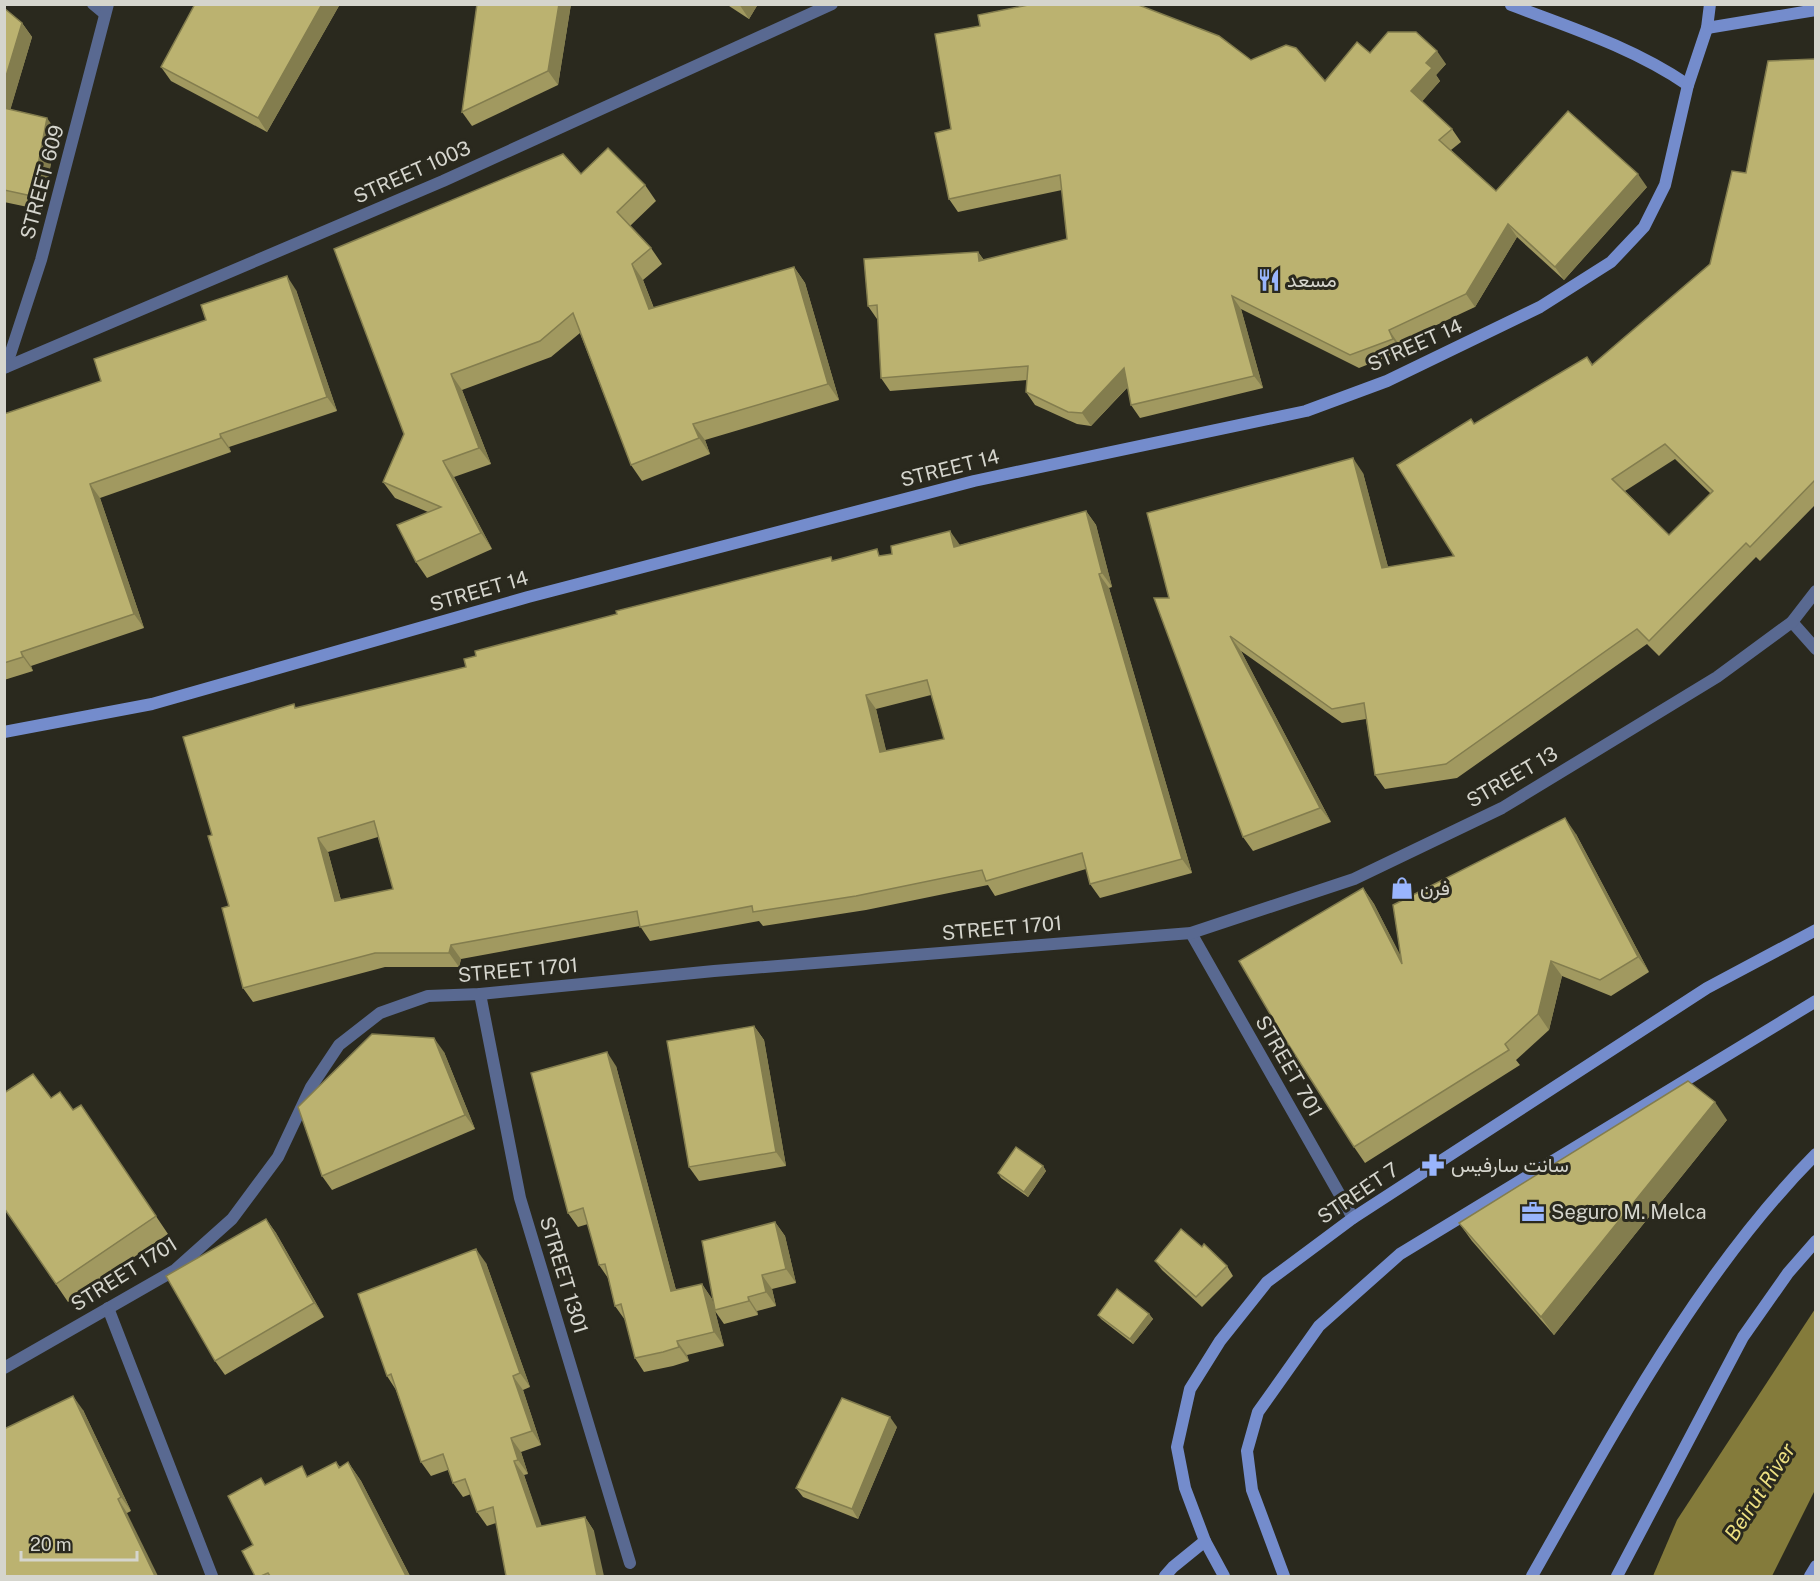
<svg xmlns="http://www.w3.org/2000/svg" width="1820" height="1581" viewBox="0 0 1820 1581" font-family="'Public Sans',Vazirmatn,sans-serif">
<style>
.water{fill:#847b3b}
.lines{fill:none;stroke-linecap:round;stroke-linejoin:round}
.street{stroke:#596991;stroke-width:12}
.secondary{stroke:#748ccc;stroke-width:12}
.wall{fill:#a19960;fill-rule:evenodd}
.shaded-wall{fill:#837d4e}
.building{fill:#bbb270;stroke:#837d4e;stroke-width:1.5;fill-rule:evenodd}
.labels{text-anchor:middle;stroke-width:6;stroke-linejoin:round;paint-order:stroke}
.street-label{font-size:20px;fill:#d5d5cd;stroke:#2a291e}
.poi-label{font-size:20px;fill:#d5d5cd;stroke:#2a291e;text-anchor:start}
.water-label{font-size:21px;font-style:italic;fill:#ecdf81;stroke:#2a291e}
</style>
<rect width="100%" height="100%" fill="#2a291e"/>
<polygon class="water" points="1815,1309 1815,1490 1772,1576 1653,1576 1677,1520"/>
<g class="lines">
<g class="street">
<polyline points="93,4 105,14"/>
<polyline points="6,367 41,260 108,4"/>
<polyline points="4,368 443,181 832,4"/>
<polyline points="1792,622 1816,649"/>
<polyline points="1191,933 1353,1218"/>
<polyline points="480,994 520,1198 630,1563"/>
<polyline points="108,1308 212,1576"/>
<polyline points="4,1368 175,1270 232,1219 278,1157 311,1087 339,1045 380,1013 428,996 480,994 714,971 1191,933 1354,879 1502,808 1717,677 1792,622 1816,591"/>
</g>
<g class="secondary">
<path d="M1511 5C1572 28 1634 48 1688 85"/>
<polyline points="1707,28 1816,10"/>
<polyline points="4,732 152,704 528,597 974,481 1306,411 1387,381 1540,307 1611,262 1644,227 1665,185 1688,85 1707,28 1710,4"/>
<polyline points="1165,1576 1173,1567 1205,1541"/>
<polyline points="1224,1576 1205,1541 1185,1488 1177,1447 1190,1389 1220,1341 1267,1282 1353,1218 1707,988 1816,930"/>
<polyline points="1284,1576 1252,1490 1247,1451 1258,1412 1319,1326 1400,1254 1816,1001"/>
<path d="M1532 1576C1614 1432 1698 1273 1816 1154"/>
<polyline points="1617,1576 1743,1337 1788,1273 1816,1241"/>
<polyline points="1810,1576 1816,1566"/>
</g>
</g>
<g class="wall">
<polygon points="195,4 340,4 267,132 171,81 161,67"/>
<polygon points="477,4 571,4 558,85 472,126 462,112"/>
<polygon points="726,4 758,4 749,19"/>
<polygon points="4,8 22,23 32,37 10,110 57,132 42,210 4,202"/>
<polygon points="1370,53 1446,64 1436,75 1440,81 1422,101 1452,129 1461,142 1451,150 1496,191 1647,187 1564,280 1517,237 1475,307 1398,343 1402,351 1359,368 1241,309 1263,388 1140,418 1131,405 1128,387 1091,426 1077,424 1035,405 1026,392 1027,380 890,391 881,378 878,319 877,319 868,306 978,252 984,260 1067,239 1062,190 958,212 949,199 1251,60 1325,81"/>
<path d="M1815 59V505L1760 561 1756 557 1659 656 1647 644 1457 778 1385 789 1375 775 1366 719 1342 723 1241 651 1331 822 1253 851 1243 837 1169 598 1363 473 1388 567 1454 556 1474 424 1587 357 1593 365 1710 264 1746 173ZM1675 459 1711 494 1669 535 1625 491Z"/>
<polygon points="581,174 645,185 656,201 630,226 651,248 662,264 643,280 654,308 794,267 805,283 839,400 705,440 710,454 642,481 631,465 580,333 551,357 462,390 491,464 454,477 492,549 427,578 416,562 428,512 395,498 383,482 404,434"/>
<polygon points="296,290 337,411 229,447 231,452 100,498 144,628 31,666 33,671 4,680 4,414 101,381"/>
<path d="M1086 511 1096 525 1112 587 1109 588 1192 873 1100 898 1090 884 1086 869 995 896 988 885 866 910 763 926 759 921 650 941 640 926 461 959 459 967H385L253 1002 243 988 229 906 212 835 296 708 466 667 833 560 881 556 960 545ZM931 695 944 739 886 751 876 709ZM378 837 393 889 341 900 328 852Z"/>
<polygon points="1576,834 1649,972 1611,996 1562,976 1549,1030 1516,1060 1520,1065 1365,1163 1354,1147 1363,888 1374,904 1401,957"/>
<polygon points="754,1026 764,1040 786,1166 699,1181 689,1167"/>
<polygon points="444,1052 475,1129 332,1190 322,1176"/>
<polygon points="616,1066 676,1290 702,1284 712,1299 714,1306 775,1222 785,1236 796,1283 772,1289 776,1306 757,1311 758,1315 724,1324 715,1311 724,1346 687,1355 689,1361 673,1366 644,1372 635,1358 625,1320 615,1306 608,1278 599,1265 588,1224 578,1227 568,1213"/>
<polygon points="51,1098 73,1110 81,1105 168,1234 68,1302 4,1208"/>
<polygon points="1727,1120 1554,1335 1472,1241 1459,1223"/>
<polygon points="1043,1166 1046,1171 1028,1197 1001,1178 998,1173"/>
<polygon points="266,1219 276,1233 324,1317 225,1375 215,1361"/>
<polygon points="1202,1247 1227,1266 1233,1276 1202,1307 1162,1270 1155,1261"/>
<polygon points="486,1263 530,1387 523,1390 541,1445 521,1452 528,1474 524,1475 541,1526 585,1517 594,1531 496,1523 487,1526 477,1512 471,1494 463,1497 453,1483 448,1470 431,1476 421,1462 396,1390 387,1376"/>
<polygon points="1149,1314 1153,1319 1133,1344 1101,1319 1098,1315"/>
<polygon points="83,1410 131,1511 4,1576"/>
<polygon points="897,1427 858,1519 803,1497 796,1488"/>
<polygon points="336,1462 340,1467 348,1462 361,1481 410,1576 255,1576 253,1545 261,1478 265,1485 308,1476"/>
</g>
<g class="shaded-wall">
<polygon points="322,4 340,4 267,132 258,118"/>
<polygon points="559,4 571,4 558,85 548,71"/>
<polygon points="739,4 758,4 749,19"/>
<polygon points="22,23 32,37 7,121 4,117 4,83"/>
<polygon points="1437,51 1446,64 1436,75 1440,81 1420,104 1411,91 1426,63"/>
<polygon points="47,118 57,132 42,210 32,196"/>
<polygon points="1638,174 1647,187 1564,280 1555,267"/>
<polygon points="1508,224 1517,237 1475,307 1466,294"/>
<polygon points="978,252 987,265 979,261"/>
<polygon points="632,264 643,280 660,325 649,309"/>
<polygon points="794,267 805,283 839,400 828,384"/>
<polygon points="287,276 296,290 337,411 327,397"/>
<polygon points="1232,296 1241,309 1263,388 1254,376"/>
<polygon points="1389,330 1398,343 1402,351 1393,339"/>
<polygon points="1124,368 1133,381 1091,426 1082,413"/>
<polygon points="451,374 462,390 491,464 479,448"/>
<polygon points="693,424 705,440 710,454 699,438"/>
<polygon points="220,434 229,447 231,452 221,438"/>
<polygon points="1353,458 1363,473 1392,582 1382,568"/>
<polygon points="443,461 454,477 492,549 481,533"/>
<polygon points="90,484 100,498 144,628 134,614"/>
<polygon points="1086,511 1096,525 1112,587 1102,573"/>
<polygon points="950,531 960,545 964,561 954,547"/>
<polygon points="1099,574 1109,588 1192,873 1182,859"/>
<polygon points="1230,636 1241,651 1331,822 1320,808"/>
<polygon points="21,652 31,666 33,671 23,657"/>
<polygon points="866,695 876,709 890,766 880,752"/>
<polygon points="1565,818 1576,834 1649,972 1638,957"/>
<polygon points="318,838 328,852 345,915 335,901"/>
<polygon points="1363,888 1374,904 1413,980 1402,964"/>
<polygon points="451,945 461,959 459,967 449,953"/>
<polygon points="1551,961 1562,976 1549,1030 1538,1014"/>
<polygon points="754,1026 764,1040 786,1166 776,1152"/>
<polygon points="434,1038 444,1052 475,1129 465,1115"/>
<polygon points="607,1052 616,1066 680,1305 671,1291"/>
<polygon points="1715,1102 1727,1120 1554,1335 1541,1317"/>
<polygon points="1043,1166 1046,1171 1028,1197 1024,1192"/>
<polygon points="266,1219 276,1233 324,1317 314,1303"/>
<polygon points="775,1222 785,1236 796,1283 786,1269"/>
<polygon points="476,1249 486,1263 530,1387 520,1373"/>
<polygon points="762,1275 772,1289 776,1306 766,1292"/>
<polygon points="702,1284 712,1299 724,1346 714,1332"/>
<polygon points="748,1297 757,1311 758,1315 749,1301"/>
<polygon points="1149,1314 1153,1319 1133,1344 1130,1339"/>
<polygon points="677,1341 687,1355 689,1361 679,1347"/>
<polygon points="513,1376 523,1390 541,1445 532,1431"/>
<polygon points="73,1396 83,1410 131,1511 121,1497"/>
<polygon points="890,1417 897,1427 858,1519 852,1509"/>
<polygon points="511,1438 521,1452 528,1474 518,1460"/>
<polygon points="514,1461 524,1475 547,1541 537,1527"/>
<polygon points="348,1462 361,1481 410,1576 406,1576"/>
<polygon points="118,1499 127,1513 158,1576 155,1576"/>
<polygon points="585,1517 594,1531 604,1576 597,1576"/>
</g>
<g class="building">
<polygon points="195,4 322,4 258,118 161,67"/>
<polygon points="477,4 559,4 548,71 462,112"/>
<polygon points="1033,4 1136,4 1219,36 1251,60 1286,45 1296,48 1325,81 1357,42 1370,53 1388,32 1416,32 1437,51 1426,63 1432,68 1411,91 1452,129 1439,140 1496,191 1568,111 1638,174 1555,267 1508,224 1466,294 1389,330 1393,339 1350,355 1232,296 1254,376 1131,405 1124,368 1082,413 1068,412 1026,392 1028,366 881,378 877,305 868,306 864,259 978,252 979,261 1067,239 1060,175 949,199 935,133 951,129 935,34 980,26 978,15"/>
<polygon points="4,8 22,23 4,83"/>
<path d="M1815 59V480L1750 547 1746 543 1649 641 1637 629 1446 764 1375 775 1364 703 1332 709 1230 636 1320 808 1243 837 1154 598H1169L1147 513 1353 458 1382 568 1454 556 1397 465 1471 419 1474 424 1587 357 1592 365 1710 264 1732 171 1746 173 1768 61ZM1665 444 1713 491 1669 535 1612 479Z"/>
<polygon points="4,108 47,118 32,196 4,190"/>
<polygon points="608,148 645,185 617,212 651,248 632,264 649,309 794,267 828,384 693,424 699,438 631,465 573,313 540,341 451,374 479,448 443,461 481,533 416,562 397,525 441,507 383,482 404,434 334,249 563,154 581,174"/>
<polygon points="287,276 327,397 220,434 221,438 90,484 134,614 21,652 23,657 4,663 4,414 101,381 94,359 206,320 201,305"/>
<path d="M1086 511 1102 573 1099 574 1182 859 1090 884 1082 853 986 881 982 870 856 896 753 912 752 906 640 927 637 911 451 945 449 953H375L243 988 222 908 229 906 208 836 212 835 183 737 294 704 295 708 466 667 464 659 476 656 475 651 617 614 616 611 831 557 832 561 877 549 879 556 892 554 891 546 950 531 954 547ZM927 680 944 739 880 752 866 695ZM374 821 393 889 335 901 318 838Z"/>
<polygon points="1565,818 1638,957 1600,980 1551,961 1538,1014 1505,1044 1509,1050 1354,1147 1283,1036 1239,961 1363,888 1402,964 1393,905"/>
<polygon points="754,1026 776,1152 689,1167 667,1041"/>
<polygon points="372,1034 434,1038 465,1115 322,1176 298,1107"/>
<polygon points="607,1052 671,1291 702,1284 714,1332 677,1341 679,1347 663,1352 635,1358 621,1304 615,1306 605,1264 599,1265 583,1208 568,1213 531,1073"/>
<polygon points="33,1074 51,1098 60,1092 73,1110 81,1105 156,1216 56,1284 4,1208 4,1093"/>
<polygon points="1688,1081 1715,1102 1541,1317 1459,1223"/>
<polygon points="1016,1147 1043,1166 1024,1192 998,1173"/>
<polygon points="266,1219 314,1303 215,1361 166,1276"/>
<polygon points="775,1222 786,1269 762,1275 766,1292 748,1297 749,1301 715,1310 702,1241"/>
<polygon points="1181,1229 1202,1247 1204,1244 1227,1266 1196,1297 1155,1261"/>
<polygon points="476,1249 520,1373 513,1376 532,1431 511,1438 518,1460 514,1461 537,1527 585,1517 597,1576 506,1576 493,1507 477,1512 465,1479 453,1483 443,1454 421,1462 391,1374 387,1376 358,1294"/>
<polygon points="1117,1289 1149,1314 1130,1339 1098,1315"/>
<polygon points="73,1396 121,1497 118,1499 155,1576 4,1576 4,1429"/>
<polygon points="842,1398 890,1417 852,1509 796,1488"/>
<polygon points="336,1462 339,1468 348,1462 406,1576 270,1576 268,1573 261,1576 255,1576 242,1551 253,1545 228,1496 261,1478 265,1485 302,1466 307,1477"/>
</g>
<defs>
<g id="restaurant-bare" transform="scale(1.8)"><path d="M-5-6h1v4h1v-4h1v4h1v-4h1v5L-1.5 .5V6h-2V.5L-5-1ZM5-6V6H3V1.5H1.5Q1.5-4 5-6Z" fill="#99b5fd" stroke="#2a291e" stroke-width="2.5" paint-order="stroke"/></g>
<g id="shop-bare" transform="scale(1.8)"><path d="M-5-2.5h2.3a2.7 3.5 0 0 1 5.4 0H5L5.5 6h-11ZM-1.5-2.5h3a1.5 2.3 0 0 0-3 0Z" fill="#99b5fd" stroke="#2a291e" stroke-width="2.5" paint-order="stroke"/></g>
<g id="pharmacy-bare" transform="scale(1.8)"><path d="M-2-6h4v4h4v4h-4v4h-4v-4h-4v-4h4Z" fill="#99b5fd" stroke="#2a291e" stroke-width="2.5" paint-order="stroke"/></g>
<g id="office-bare" transform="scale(1.8)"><path d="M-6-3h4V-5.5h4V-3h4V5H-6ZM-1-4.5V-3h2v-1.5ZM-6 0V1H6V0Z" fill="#99b5fd" stroke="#2a291e" stroke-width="2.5" paint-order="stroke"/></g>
</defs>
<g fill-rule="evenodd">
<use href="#restaurant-bare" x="1269" y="280"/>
<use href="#shop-bare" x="1402" y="888"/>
<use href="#pharmacy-bare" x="1433" y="1165"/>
<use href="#office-bare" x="1533" y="1212"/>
</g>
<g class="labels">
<g class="street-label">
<text transform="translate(412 172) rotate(-24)" y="7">STREET 1003</text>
<text transform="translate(42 182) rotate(-75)" y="7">STREET 609</text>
<text transform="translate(1415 345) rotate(-24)" y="7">STREET 14</text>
<text transform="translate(950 468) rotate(-14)" y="7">STREET 14</text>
<text transform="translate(479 591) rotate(-16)" y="7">STREET 14</text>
<text transform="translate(1512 777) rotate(-30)" y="7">STREET 13</text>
<text transform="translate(1002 928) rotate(-5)" y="7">STREET 1701</text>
<text transform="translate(518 970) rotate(-5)" y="7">STREET 1701</text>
<text transform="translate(1289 1066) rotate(60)" y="7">STREET 701</text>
<text transform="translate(1358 1193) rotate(-34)" y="7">STREET 7</text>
<text transform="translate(124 1274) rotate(-32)" y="7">STREET 1701</text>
<text transform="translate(564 1275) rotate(73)" y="7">STREET 1301</text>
</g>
<g class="poi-label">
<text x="1287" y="287">مسعد</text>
<text x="1420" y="895">فرن</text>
<text x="1451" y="1172">سانت سارفيس</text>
<text x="1551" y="1219">Seguro M. Melca</text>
</g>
<g class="water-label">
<text transform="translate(1760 1492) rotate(-57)" y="7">Beirut River</text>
</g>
</g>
<rect width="1820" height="1581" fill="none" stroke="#d5d5cd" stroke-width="12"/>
<path d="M21 1551v9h116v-9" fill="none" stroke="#d5d5cd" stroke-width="3"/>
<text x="30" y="1551" font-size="18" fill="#d5d5cd" stroke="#2a291e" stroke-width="4.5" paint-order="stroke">20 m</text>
</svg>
